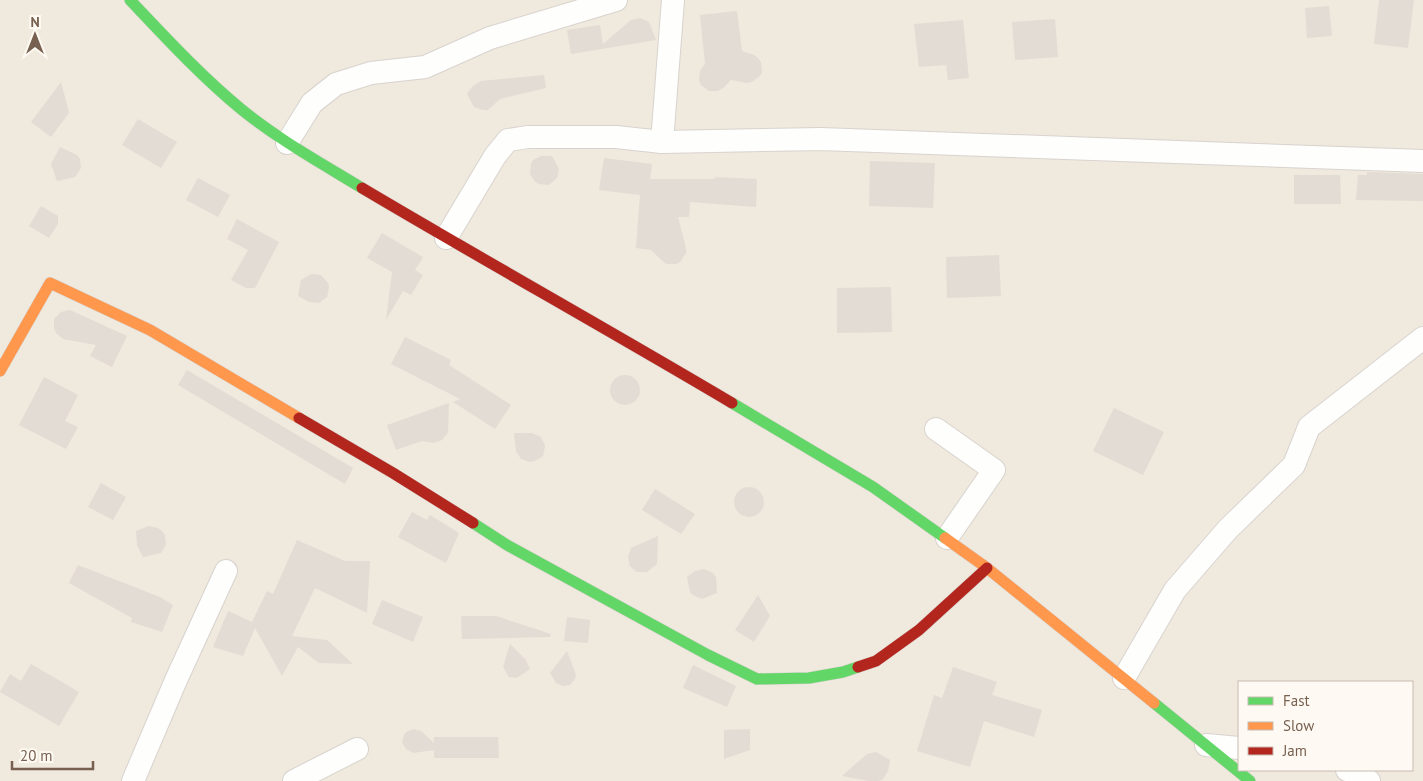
<svg xmlns="http://www.w3.org/2000/svg" width="1423" height="781" viewBox="0 0 1423 781" font-family="'PT Sans',sans-serif">
<style>
.residential{fill:#f0e9de;fill-rule:evenodd}
.building{fill:#e3dcd5}
.lines{fill:none;stroke-linecap:round;stroke-linejoin:round}
.street-casing{stroke:#d8d3ce;stroke-width:24}
.fast-casing{stroke:#d8d3ce;stroke-width:12}
.slow-casing{stroke:#d8d3ce;stroke-width:12}
.jam-casing{stroke:#d8d3ce;stroke-width:12}
.street{stroke:#fefefd;stroke-width:22}
.fast{stroke:#63d668;stroke-width:11}
.slow{stroke:#ff974d;stroke-width:11}
.jam{stroke:#b3261e;stroke-width:11}
</style>
<rect width="100%" height="100%" fill="#f8f6f0"/>
<path class="residential" d="M0 0H1423V781H0ZM1239 682H1412V770H1239Z"/>
<g class="building">
<polygon points="1379,0 1414,0 1408,48 1374,44"/>
<polygon points="1329,6 1332,36 1307,38 1305,8"/>
<polygon points="737,11 742,51 754,55 758,58 761,62 762,72 760,76 752,82 747,83 731,80 723,88 718,91 709,91 701,85 699,80 700,71 705,64 700,15"/>
<polygon points="640,18 649,22 656,40 571,54 567,30 600,25 603,44 631,20"/>
<polygon points="1055,19 1058,57 1015,60 1012,22"/>
<polygon points="963,20 969,78 948,80 946,65 919,67 914,24"/>
<polygon points="544,75 546,88 500,99 488,110 483,110 474,107 467,94 473,86 481,81"/>
<polygon points="61,82 69,113 51,137 31,122"/>
<polygon points="138,119 177,142 161,168 122,145"/>
<polygon points="60,147 77,155 80,159 81,168 75,177 57,181 51,164"/>
<polygon points="541,156 552,156 559,169 557,178 549,185 539,184 535,182 530,174 531,164 533,160"/>
<polygon points="604,158 652,164 650,179 715,179 715,177 757,179 756,207 690,202 689,217 678,217 686,248 686,253 680,262 676,264 666,264 651,250 636,248 640,195 599,190"/>
<polygon points="870,161 935,163 933,208 869,206"/>
<polygon points="1367,172 1423,174 1423,201 1356,200 1358,175 1367,175"/>
<polygon points="1294,175 1340,175 1341,204 1294,204"/>
<polygon points="198,178 230,195 218,217 186,200"/>
<polygon points="41,206 58,216 58,224 49,238 29,226"/>
<polygon points="237,219 279,242 255,288 246,288 231,280 248,250 227,239"/>
<polygon points="382,233 423,257 415,270 423,275 411,295 403,291 386,320 392,272 367,258"/>
<polygon points="999,255 1001,296 947,298 946,257"/>
<polygon points="311,274 321,275 328,283 329,287 327,297 319,303 309,302 298,296 301,280"/>
<polygon points="891,287 892,332 837,333 837,288"/>
<polygon points="70,310 127,336 112,367 90,356 96,345 63,339 56,333 54,328 54,319 61,312"/>
<polygon points="405,337 451,360 449,365 511,405 495,429 453,402 460,399 391,364"/>
<polygon points="187,370 353,468 345,484 178,385"/>
<circle cx="625" cy="390" r="15"/>
<polygon points="44,377 78,395 65,421 78,427 66,449 19,425"/>
<polygon points="449,403 448,432 442,440 433,443 422,441 396,450 387,425"/>
<polygon points="1114,408 1164,432 1143,475 1093,451"/>
<polygon points="514,433 532,433 541,437 545,446 543,456 535,461 530,462 521,459 516,451"/>
<polygon points="101,483 126,497 113,520 88,507"/>
<circle cx="749" cy="502" r="15"/>
<polygon points="655,489 695,514 681,534 642,510"/>
<polygon points="412,512 427,520 430,515 459,533 446,563 398,537"/>
<polygon points="149,526 158,528 162,531 165,535 166,545 161,553 143,557 137,545 136,531"/>
<polygon points="658,536 657,564 647,572 637,572 633,569 630,566 628,557 631,548"/>
<polygon points="297,540 345,561 370,561 367,613 315,588 292,636 327,640 353,664 319,663 298,647 282,676 255,628 243,656 213,647 228,611 252,622 267,591 273,594"/>
<polygon points="78,565 160,597 173,605 162,632 131,622 132,618 69,583"/>
<polygon points="704,569 713,573 716,577 717,593 702,599 693,595 690,592 687,577 695,571"/>
<polygon points="758,595 770,616 754,642 735,630"/>
<polygon points="382,600 423,617 413,642 372,624"/>
<polygon points="461,616 496,616 551,634 550,637 462,639"/>
<polygon points="567,617 590,620 588,643 564,641"/>
<polygon points="510,644 525,659 530,669 517,678 509,677 503,667"/>
<polygon points="567,651 576,675 575,679 570,685 563,686 556,683 550,673"/>
<polygon points="31,664 79,692 59,726 0,692 10,674 21,681"/>
<polygon points="693,665 736,686 727,707 683,688"/>
<polygon points="953,667 997,682 992,695 1042,710 1034,737 984,721 970,767 917,751 934,695 942,698"/>
<polygon points="414,729 421,731 434,743 434,737 498,737 499,758 434,758 434,750 413,753 406,749 402,742 404,735 406,732"/>
<polygon points="750,729 750,750 724,759 724,730"/>
<polygon points="876,752 890,760 888,771 883,779 879,781 869,781 842,776 867,754"/>
</g>
<g class="lines">
<g class="street-casing">
<g id="street">
<polyline points="662,142 673,0"/>
<polyline points="287,143 312,103 336,84 371,73 425,67 490,38 616,0"/>
<polyline points="446,238 495,156 508,140 528,137 616,137 662,142 821,139 1423,161"/>
<polyline points="936,429 994,470 947,538"/>
<polyline points="1124,678 1175,590 1228,529 1294,465 1309,427 1423,338"/>
<polyline points="1206,745 1239,748"/>
<polyline points="1347,770 1361,776 1369,781"/>
<polyline points="133,781 176,680 226,571"/>
<polyline points="294,781 357,749"/>
</g>
</g>
<g class="fast-casing">
<g id="fast">
<path d="M130 0C166 38 201 76 241 109 279 140 321 163 362 188"/>
<polyline points="732,403 873,487 945,538"/>
<polyline points="473,523 507,545 708,655 757,679 809,678 843,672 858,667"/>
<polyline points="1154,703 1250,781"/>
</g>
</g>
<g class="slow-casing">
<g id="slow">
<polyline points="0,371 50,283 150,330 299,418"/>
<polyline points="945,538 987,568 1154,703"/>
</g>
</g>
<g class="jam-casing">
<g id="jam">
<path d="M362 188C485 261 609 330 732 403"/>
<polyline points="299,418 393,473 473,523"/>
<polyline points="858,667 876,661 919,630 987,568"/>
</g>
</g>
<use href="#street" class="street"/>
<use href="#fast" class="fast"/>
<use href="#slow" class="slow"/>
<use href="#jam" class="jam"/>
</g>
<rect x="1238" y="681" width="175" height="90" fill="#fefaf3" stroke="#c8bcb2"/>
<rect x="1248" y="697" width="25" height="8" fill="#63d668" stroke="#c8bcb2"/>
<text x="1283" y="706" font-size="15" fill="#776050">Fast</text>
<rect x="1248" y="722" width="25" height="8" fill="#ff974d" stroke="#c8bcb2"/>
<text x="1283" y="731" font-size="15" fill="#776050">Slow</text>
<rect x="1248" y="747" width="25" height="8" fill="#b3261e" stroke="#c8bcb2"/>
<text x="1283" y="756" font-size="15" fill="#776050">Jam</text>
<g transform="translate(35 35)" stroke="#fefaf3" stroke-width="4" paint-order="stroke">
<path d="M0-4L9 19L0 12L-9 19Z" fill="#776050"/>
<text y="-8" font-size="14" font-weight="bold" text-anchor="middle" fill="#776050">N</text>
</g>
<path d="M12 761v8h81v-8" fill="none" stroke="#776050" stroke-width="2.5"/>
<text x="20" y="761" font-size="15" fill="#776050" stroke="#fefaf3" stroke-width="4" paint-order="stroke">20 m</text>
</svg>
